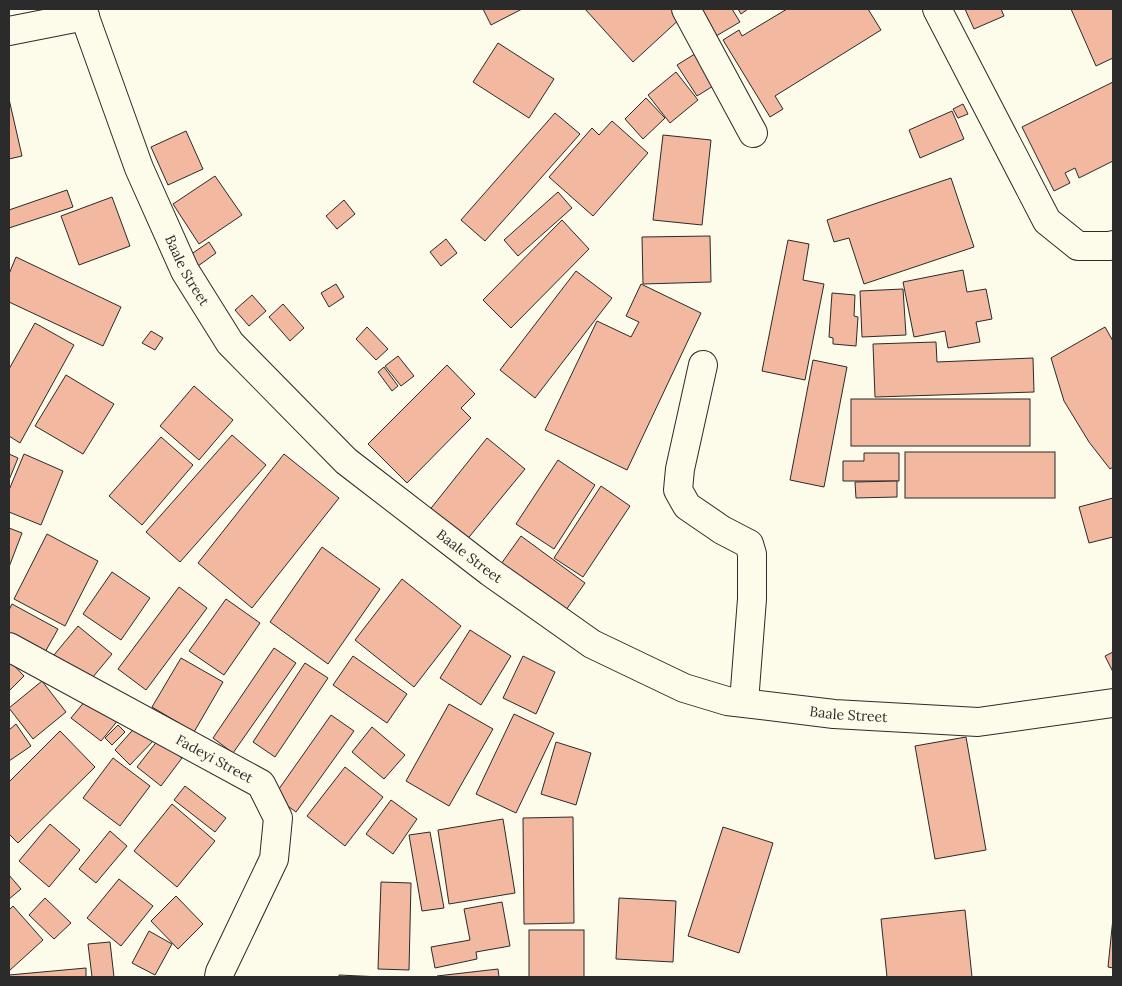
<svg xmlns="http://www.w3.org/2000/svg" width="1122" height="986" viewBox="0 0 1122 986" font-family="Lora,serif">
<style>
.building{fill:#f2b8a0;stroke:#2b2b2b}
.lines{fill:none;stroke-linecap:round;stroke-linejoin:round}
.minor-casing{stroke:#2b2b2b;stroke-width:30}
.minor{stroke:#fdfbea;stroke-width:28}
.labels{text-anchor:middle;stroke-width:4;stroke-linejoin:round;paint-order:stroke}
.street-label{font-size:14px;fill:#2b2b2b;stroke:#fdfbea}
</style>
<rect width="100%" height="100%" fill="#fdfbea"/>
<g class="building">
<polygon points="483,9 522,9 491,25"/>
<polygon points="585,9 676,9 683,16 633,62"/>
<polygon points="694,9 732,9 740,22 711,39"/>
<polygon points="738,9 748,9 741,14"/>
<polygon points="787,9 868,9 881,30 775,96 783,109 770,117 723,40 739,30 742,36"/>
<polygon points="965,9 1001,9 1004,16 974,29"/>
<polygon points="1071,9 1113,9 1113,58 1096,66"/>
<polygon points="498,43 554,79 529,118 473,82"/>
<polygon points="698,52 718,83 697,96 677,65"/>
<polygon points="676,72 698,100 670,123 648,95"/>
<polygon points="1113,82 1113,161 1079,178 1075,168 1065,173 1070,183 1054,191 1022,127"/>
<polygon points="646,98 665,118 643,139 625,119"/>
<polygon points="9,99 22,156 9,159"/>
<polygon points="963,104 968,114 958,118 953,109"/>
<polygon points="952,111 964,139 920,158 909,130"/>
<polygon points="555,113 580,134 485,241 461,220"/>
<polygon points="612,121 648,153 593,216 549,177 592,128 599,135"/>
<polygon points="186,131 203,169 168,185 151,147"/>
<polygon points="663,135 711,140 702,225 653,220"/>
<polygon points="215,176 242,215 199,244 173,204"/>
<polygon points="951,178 974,247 864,284 849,238 834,242 827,220"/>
<polygon points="67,190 73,207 9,228 9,210"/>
<polygon points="558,192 572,208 518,256 504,240"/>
<polygon points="112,197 130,246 79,265 61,216"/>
<polygon points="344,200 355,214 337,229 326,216"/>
<polygon points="562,220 589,249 511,328 483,300"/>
<polygon points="710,236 711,282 643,284 642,237"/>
<polygon points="446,239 457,253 441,266 430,252"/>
<polygon points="788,240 809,244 803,280 824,284 805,380 762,371"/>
<polygon points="209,242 216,253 198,266 190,255"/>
<polygon points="16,257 121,307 103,346 9,302 9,274"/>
<polygon points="963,270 967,292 986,289 992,319 976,322 980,342 948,348 945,331 914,337 903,282"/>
<polygon points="576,271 612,298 535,398 500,370"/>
<polygon points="336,284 344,297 329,307 321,293"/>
<polygon points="641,284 701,313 627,470 545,430 597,321 631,337 639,322 626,316"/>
<polygon points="903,289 906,335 862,337 860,291"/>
<polygon points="832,293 855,295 854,316 858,317 856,346 833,344 833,338 829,337"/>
<polygon points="252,295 266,311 249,326 235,310"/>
<polygon points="283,304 304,328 290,341 269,317"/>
<polygon points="35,323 74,345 20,443 9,436 9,369"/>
<polygon points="367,327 388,349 376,360 356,339"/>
<polygon points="1105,327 1113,341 1113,467 1110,469 1089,442 1064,401 1051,358"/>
<polygon points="151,331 163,338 155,350 142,343"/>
<polygon points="936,342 937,362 1033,358 1034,392 875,397 873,344"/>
<polygon points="398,356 414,376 401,386 385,366"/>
<polygon points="813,360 847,367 824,487 790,480"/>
<polygon points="447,365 475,394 461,408 471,418 407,483 368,444"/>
<polygon points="384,367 398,386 392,391 378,372"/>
<polygon points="66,375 114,404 83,454 35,426"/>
<polygon points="194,386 233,420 199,460 160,426"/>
<rect x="851" y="399" width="179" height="47"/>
<polygon points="232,435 266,465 180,562 146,532"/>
<polygon points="161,437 193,465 142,525 109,496"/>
<polygon points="487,438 525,469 465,542 428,512"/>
<rect x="905" y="452" width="150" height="46"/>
<polygon points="864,453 899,453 899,481 843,481 843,461 864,461"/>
<polygon points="9,454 18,458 9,480"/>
<polygon points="24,454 63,471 41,525 9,512 9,490"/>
<polygon points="284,454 339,498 252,608 198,563"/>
<polygon points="558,460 595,485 554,549 516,524"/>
<polygon points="897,481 897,497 856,498 855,482"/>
<polygon points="601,486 630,506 583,577 554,558"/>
<polygon points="1113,498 1113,537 1089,543 1079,507"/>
<polygon points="9,528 22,533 9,567"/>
<polygon points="47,534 98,561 65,626 14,599"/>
<polygon points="521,536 585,583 566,610 501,564"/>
<polygon points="322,547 380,589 328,664 270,622"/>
<polygon points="112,572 150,598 121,640 83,614"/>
<polygon points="402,579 461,626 414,687 355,640"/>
<polygon points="179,587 207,608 146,690 118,669"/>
<polygon points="226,599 260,623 224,675 189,651"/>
<polygon points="12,604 58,629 44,654 9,634 9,610"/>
<polygon points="78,626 112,654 88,683 54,655"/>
<polygon points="470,630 511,656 481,705 440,678"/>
<polygon points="274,648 296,663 233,753 213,738"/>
<polygon points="1113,652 1113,672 1105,656"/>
<polygon points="353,656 407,694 387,723 333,685"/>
<polygon points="523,656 555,672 536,714 503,698"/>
<polygon points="181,658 223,682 194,732 152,707"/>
<polygon points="9,660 24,676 9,691"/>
<polygon points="305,663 328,678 275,757 253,742"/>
<polygon points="42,681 66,712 33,739 9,708"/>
<polygon points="90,695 119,719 101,741 71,718"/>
<polygon points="449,704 493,729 449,806 406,781"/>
<polygon points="514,714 554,733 516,813 476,794"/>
<polygon points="331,715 354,731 296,812 274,796"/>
<polygon points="16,724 31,746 9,761 9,730"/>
<polygon points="138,724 155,739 130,765 115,750"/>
<polygon points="118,725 125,732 112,745 105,738"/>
<polygon points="372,727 405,755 384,779 352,752"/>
<polygon points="60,731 95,767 18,843 9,834 9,782"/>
<polygon points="966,737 986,850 935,859 915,746"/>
<polygon points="158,740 182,758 161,786 137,767"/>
<polygon points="556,742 591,753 576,805 541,794"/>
<polygon points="113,758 150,786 120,826 83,798"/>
<polygon points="345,767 383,797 345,846 307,816"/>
<polygon points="185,786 226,818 215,832 174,800"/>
<polygon points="391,800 417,819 393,854 366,834"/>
<polygon points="172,804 215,841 177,887 134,851"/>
<polygon points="573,817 574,923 524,924 523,818"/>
<polygon points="503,819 515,893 449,904 438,830"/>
<polygon points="50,824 80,850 49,887 19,861"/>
<polygon points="723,827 773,843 739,953 688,936"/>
<polygon points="110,831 127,846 96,883 79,869"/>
<polygon points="430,832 444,908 422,911 409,835"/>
<polygon points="9,875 21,889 9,899"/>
<polygon points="119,879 153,906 121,946 87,918"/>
<polygon points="381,882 411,883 409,970 378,969"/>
<polygon points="176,896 203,924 178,949 151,921"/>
<polygon points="45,898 71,923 54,939 29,915"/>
<polygon points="619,898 676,901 673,962 616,959"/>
<polygon points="502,902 510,946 476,952 477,959 435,968 431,947 470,940 464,909"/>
<polygon points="13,906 43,940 9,971 9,910"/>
<polygon points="965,910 972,977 887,977 881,919"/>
<polygon points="1113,918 1113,968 1108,967"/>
<rect x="529" y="930" width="55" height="47"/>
<polygon points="149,931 172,944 155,975 132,963"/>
<polygon points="110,942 114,977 92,977 88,944"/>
<polygon points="86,968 86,977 9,977 9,975"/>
<polygon points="498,969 499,977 437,977 437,976"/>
<polygon points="339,975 381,977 339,977"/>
</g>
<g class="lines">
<g class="minor-casing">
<g id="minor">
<path id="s1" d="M82 9 139 168 185 271 230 343 346 461 490 572 592 644 684 688 727 701 834 714 978 722 1113 703"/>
<polyline points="686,9 753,133"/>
<polyline points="937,9 1047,221 1078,246 1110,246 1113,245"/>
<polyline points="9,31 85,16"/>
<polyline points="703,365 680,469 678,490 687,506 722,530 749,544 752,554 752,599 744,702"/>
<path id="s2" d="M9 647 261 784 278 818 274 859 220 972 219 977"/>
</g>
</g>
<use href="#minor" class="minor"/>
</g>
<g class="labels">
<g class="street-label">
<text dy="5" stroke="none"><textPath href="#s1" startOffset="282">Baale Street</textPath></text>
<text dy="5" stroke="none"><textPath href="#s1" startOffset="688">Baale Street</textPath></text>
<text dy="5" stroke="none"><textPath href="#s1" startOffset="1108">Baale Street</textPath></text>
<text dy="5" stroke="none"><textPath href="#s2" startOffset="234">Fadeyi Street</textPath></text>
</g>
</g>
<rect width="1122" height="986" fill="none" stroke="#2b2b2b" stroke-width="20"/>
</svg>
